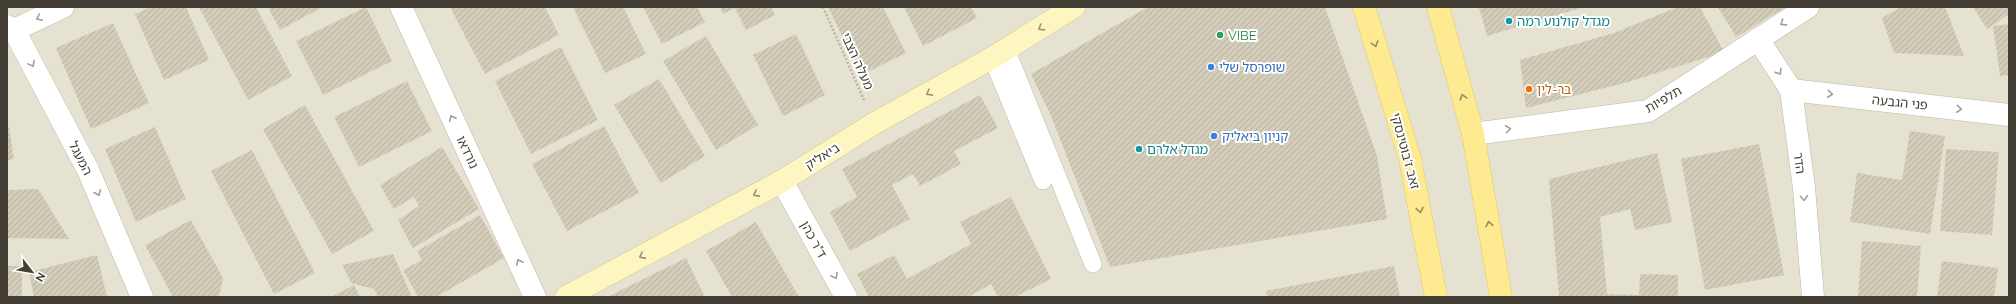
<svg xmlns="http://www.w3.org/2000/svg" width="2016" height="304" viewBox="0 0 2016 304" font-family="Raleway,'Noto Sans Hebrew',sans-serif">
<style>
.residential{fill:#e6e2d2}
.building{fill:url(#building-hatch)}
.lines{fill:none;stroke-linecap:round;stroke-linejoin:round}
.lane-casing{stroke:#bdb8a7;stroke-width:18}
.street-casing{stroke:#bdb8a7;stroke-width:23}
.secondary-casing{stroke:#d2c893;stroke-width:23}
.primary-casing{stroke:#e3c961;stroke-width:23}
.path{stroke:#bfb598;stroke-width:2.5;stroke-dasharray:2 2;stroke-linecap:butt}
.lane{stroke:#fff;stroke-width:17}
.street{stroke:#fff;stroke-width:22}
.secondary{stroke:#fef6c1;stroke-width:22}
.primary{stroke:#feea91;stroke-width:22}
.oneway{stroke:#a29f9a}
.oneway2{stroke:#989173}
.oneway3{stroke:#988c5e}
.culture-dot{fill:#0f9aa8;stroke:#fff;stroke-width:1.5}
.leisure-dot{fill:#2e9e5b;stroke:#fff;stroke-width:1.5}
.shop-dot{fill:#3f7fe0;stroke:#fff;stroke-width:1.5}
.food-dot{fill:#e8710a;stroke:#fff;stroke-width:1.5}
.labels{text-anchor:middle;stroke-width:4;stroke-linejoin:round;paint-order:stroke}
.culture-label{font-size:13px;fill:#0d838f;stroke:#fff;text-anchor:start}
.leisure-label{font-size:13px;fill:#27864d;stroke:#fff;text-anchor:start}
.street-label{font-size:13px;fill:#443f34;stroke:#fff}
.shop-label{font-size:13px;fill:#366cbe;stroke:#fff;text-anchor:start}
.food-label{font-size:13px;fill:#c56008;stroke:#fff;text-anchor:start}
</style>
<defs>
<pattern id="building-hatch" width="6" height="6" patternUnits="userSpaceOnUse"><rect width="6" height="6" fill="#d3ccb9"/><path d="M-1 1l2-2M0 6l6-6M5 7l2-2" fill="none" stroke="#b6b0a0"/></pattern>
</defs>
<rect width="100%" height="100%" fill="#f2efe4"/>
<rect class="residential" x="7" y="7" width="2002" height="290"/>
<g class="building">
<polygon points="151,7 186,7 209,60 164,80 135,14"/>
<polygon points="199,7 256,7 292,76 248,100"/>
<polygon points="268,7 323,7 280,30"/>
<polygon points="366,7 392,61 323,95 296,41"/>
<polygon points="454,7 545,7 559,35 485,74 451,9"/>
<polygon points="573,7 623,7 646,54 605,73"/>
<polygon points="643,7 697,7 705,22 662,44"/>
<polygon points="720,7 771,7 775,15 746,30 735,8 723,14"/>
<polygon points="828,7 883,7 906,53 861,75"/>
<polygon points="904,7 971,7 977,18 923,46"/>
<polygon points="1148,7 1325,7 1377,156 1387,219 1110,267 1051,116 1031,74"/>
<polygon points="1479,7 1584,7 1487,36"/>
<polygon points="1678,7 1700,7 1724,52 1628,82 1526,108 1520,60 1614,33"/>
<polygon points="1718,7 1786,7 1736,37"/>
<polygon points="1901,7 1945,7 1964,56 1894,53 1882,18"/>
<polygon points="1973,7 2009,7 2009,14 1987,29"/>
<polygon points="113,23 149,103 91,129 56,48"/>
<polygon points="2009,24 2009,75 2000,76 1993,26"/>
<polygon points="796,34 825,95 783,116 753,55"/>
<polygon points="706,36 758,125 716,150 663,61"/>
<polygon points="561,47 598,120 531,154 495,81"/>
<polygon points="659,79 705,156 661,183 614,105"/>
<polygon points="407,81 432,131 359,167 334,117"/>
<polygon points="980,95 998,128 954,151 961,164 920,186 913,174 892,185 910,219 850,251 830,212 857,197 842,169"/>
<polygon points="305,105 374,231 332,254 263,129"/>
<polygon points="604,126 639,193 567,231 532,164"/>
<polygon points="7,127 9,127 14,159 7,160"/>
<polygon points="155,127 186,199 136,222 105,149"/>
<polygon points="1910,131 1945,136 1930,234 1850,222 1857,173 1902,180"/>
<polygon points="1759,144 1784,275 1705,290 1681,159"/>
<polygon points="442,147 479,209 413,248 398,220 419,206 414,197 394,209 380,185"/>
<polygon points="1946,149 1999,152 1992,235 1940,231"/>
<polygon points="252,150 315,273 274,294 211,171"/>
<polygon points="1657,153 1672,222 1635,230 1630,209 1600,217 1607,294 1639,295 1640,274 1678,275 1678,297 1559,297 1549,179"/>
<polygon points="38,189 69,239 7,238 7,190"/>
<polygon points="1011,197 1051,279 1015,297 998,297 991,284 968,297 869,297 857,274 894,255 907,279 971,244 960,222"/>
<polygon points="480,215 504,258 436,297 418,297 403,270 422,260 417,251"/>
<polygon points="191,220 223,278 219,297 173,297 145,245"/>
<polygon points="756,222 799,297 732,297 706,251"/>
<polygon points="1862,241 1921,246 1917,297 1858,297"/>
<polygon points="393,254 412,297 378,297 374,289 351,283 342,265"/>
<polygon points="97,255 107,297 34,297 29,272"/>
<polygon points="686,258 705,297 607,297"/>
<polygon points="1942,261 1998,268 1994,297 1937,297"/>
<rect x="7" y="266" width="15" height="31"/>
<polygon points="1394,266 1400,297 1267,297 1266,291"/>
<polygon points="354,285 360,297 331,297"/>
</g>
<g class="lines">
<g class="lane-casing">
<g id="lane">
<polyline points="1006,49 1093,264"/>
<polyline points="992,58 1043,181"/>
</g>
</g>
<g class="street-casing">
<g id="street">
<polyline points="401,7 535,297"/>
<polyline points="7,26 14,30 88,170 142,297"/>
<polyline points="14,30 63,7"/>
<polyline points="1758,39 1791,90 1804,188 1813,297"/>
<polyline points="1791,90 2009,115"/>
<polyline points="1473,134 1648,111 1808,7"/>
<polyline points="782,181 846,297"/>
</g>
</g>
<g class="secondary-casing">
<polyline id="secondary" points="566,297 782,181 875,123 992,58 1074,7"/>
</g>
<g class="primary-casing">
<g id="primary">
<polyline points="1364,7 1410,159 1436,297"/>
<polyline points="1438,7 1473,134 1501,297"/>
</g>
</g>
<polyline class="path" points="823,7 864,100"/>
<use href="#lane" class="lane"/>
<use href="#street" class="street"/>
<use href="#secondary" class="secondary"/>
<use href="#primary" class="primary"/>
</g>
<defs><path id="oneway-chevron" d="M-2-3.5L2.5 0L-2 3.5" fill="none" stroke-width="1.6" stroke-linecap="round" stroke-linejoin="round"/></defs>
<g class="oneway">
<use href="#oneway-chevron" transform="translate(39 18) rotate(155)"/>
<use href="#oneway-chevron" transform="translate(1783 23) rotate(147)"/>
<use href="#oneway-chevron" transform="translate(32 64) rotate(62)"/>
<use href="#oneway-chevron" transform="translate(1779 72) rotate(57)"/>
<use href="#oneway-chevron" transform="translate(1830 94) rotate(6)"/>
<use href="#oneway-chevron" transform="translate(1959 109) rotate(6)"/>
<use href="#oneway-chevron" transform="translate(452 118) rotate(-115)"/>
<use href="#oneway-chevron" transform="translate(1508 129) rotate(-8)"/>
<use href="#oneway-chevron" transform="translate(98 193) rotate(67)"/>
<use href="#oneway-chevron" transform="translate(1804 198) rotate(85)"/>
<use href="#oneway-chevron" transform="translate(519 262) rotate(-115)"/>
<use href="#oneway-chevron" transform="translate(835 276) rotate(61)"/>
</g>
<g class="oneway2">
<use href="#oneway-chevron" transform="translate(1041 28) rotate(148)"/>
<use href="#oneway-chevron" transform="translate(929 93) rotate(151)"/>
<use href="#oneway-chevron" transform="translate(756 194) rotate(152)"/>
<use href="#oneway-chevron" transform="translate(642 256) rotate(152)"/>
</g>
<g class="oneway3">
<use href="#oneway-chevron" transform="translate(1375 44) rotate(73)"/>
<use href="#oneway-chevron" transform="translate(1463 97) rotate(-105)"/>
<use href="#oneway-chevron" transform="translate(1420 210) rotate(79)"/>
<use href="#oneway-chevron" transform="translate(1489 224) rotate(-100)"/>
</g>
<g class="culture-dot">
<circle cx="1509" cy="21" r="4"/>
<circle cx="1139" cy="149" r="4"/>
</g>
<circle class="leisure-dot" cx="1220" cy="35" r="4"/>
<g class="shop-dot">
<circle cx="1211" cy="67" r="4"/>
<circle cx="1214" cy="136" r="4"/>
</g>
<circle class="food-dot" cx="1529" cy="89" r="4"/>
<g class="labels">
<g class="culture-label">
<text x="1517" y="26">מגדל קולנוע רמה</text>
<text x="1147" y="154">מגדל אלרם</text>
</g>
<g class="leisure-label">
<text x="1228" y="40">VIBE</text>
</g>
<g class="street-label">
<text transform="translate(858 61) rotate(66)" y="5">מעלה הצבי</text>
<text transform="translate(1663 99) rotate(-30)" y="5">תלפיות</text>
<text transform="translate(1900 102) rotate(6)" y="5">פני הגבעה</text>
<text transform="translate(1406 151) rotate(75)" y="5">זאב ז'בוטינסקי</text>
<text transform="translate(468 152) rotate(65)" y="5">נורדאו</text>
<text transform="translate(822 156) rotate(-32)" y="5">ביאליק</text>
<text transform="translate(81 158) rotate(63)" y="5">המעגל</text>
<text transform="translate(1800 163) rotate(83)" y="5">הדר</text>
<text transform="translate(814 239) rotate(61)" y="5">ד"ר כהן</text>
</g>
<g class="shop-label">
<text x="1219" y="72">שופרסל שלי</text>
<text x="1222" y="141">קניון ביאליק</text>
</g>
<g class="food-label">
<text x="1537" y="94">בר-לין</text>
</g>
</g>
<rect width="2016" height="304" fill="none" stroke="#443f34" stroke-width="16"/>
<g transform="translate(32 272) rotate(121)" stroke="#ffffff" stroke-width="3" paint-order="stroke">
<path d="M0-3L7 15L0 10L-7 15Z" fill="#443f34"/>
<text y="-6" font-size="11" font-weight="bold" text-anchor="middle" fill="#443f34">N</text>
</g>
</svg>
